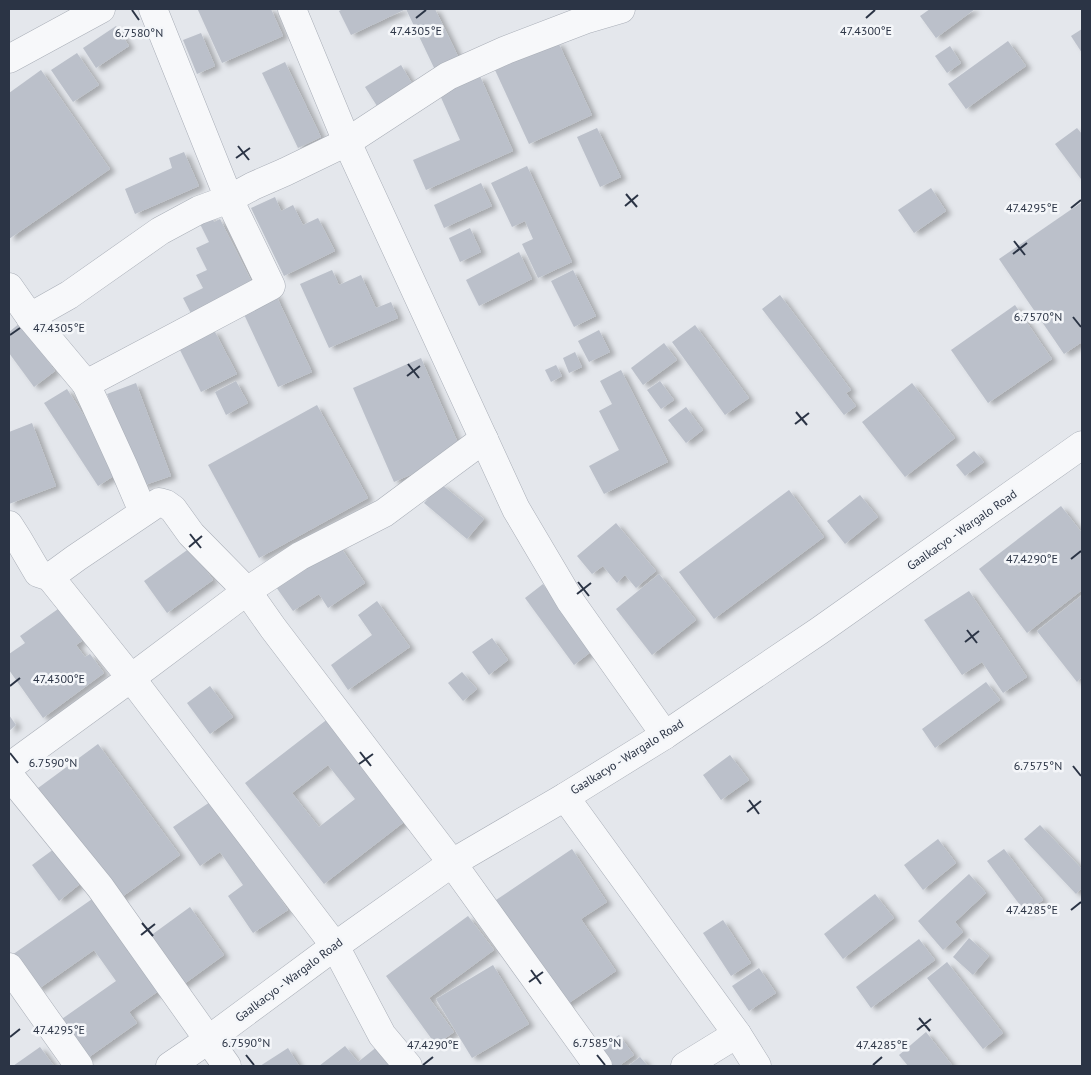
<svg xmlns="http://www.w3.org/2000/svg" width="1091" height="1075" viewBox="0 0 1091 1075" font-family="'PT Sans',sans-serif">
<style>
.building{fill:#bbc0ca;fill-rule:evenodd;filter:url(#shadow)}
.lines{fill:none;stroke-linecap:round;stroke-linejoin:round}
.minor-casing{stroke:#a9aeb7;stroke-width:29}
.minor{stroke:#f7f8fa;stroke-width:28}
.ticks{fill:none;stroke:#2b3445;stroke-width:2}
.labels{text-anchor:middle;stroke-width:5;stroke-linejoin:round;paint-order:stroke}
.street-label{font-size:12px;fill:#2b3445;stroke:#f4f6f9}
.ticks-label{font-size:12px;text-anchor:middle;fill:#2b3445;stroke:#f4f6f9;stroke-width:5;stroke-linejoin:round;paint-order:stroke}
</style>
<defs>
<filter id="shadow"><feDropShadow dx="5.5" dy="3" stdDeviation="2.5" flood-color="#0004"/></filter>
</defs>
<rect width="100%" height="100%" fill="#e4e7ec"/>
<g class="building">
<polygon points="201,9 271,9 283,36 222,63 198,10"/>
<polygon points="343,9 435,9 460,60 436,72 406,9 351,35 339,11"/>
<polygon points="930,9 975,9 936,38 920,16"/>
<polygon points="116,26 129,46 96,68 83,48"/>
<polygon points="1082,29 1082,53 1071,36"/>
<polygon points="201,33 215,66 197,74 183,40"/>
<polygon points="1008,41 1026,66 966,109 948,84"/>
<polygon points="558,42 592,115 529,144 495,70"/>
<polygon points="950,46 961,63 947,73 935,56"/>
<polygon points="77,53 99,85 73,102 51,70"/>
<polygon points="285,62 321,137 298,148 262,73"/>
<polygon points="401,65 413,85 377,106 365,87"/>
<polygon points="41,70 110,169 9,239 9,93"/>
<polygon points="480,76 513,151 426,190 413,160 460,140 439,93"/>
<polygon points="597,128 621,177 600,187 577,137"/>
<polygon points="1077,128 1082,134 1082,178 1081,179 1055,144"/>
<polygon points="184,152 199,186 135,214 125,189 172,168 169,158"/>
<polygon points="527,166 572,262 538,278 522,244 533,239 525,221 512,227 491,183"/>
<polygon points="481,183 492,206 444,228 434,205"/>
<polygon points="931,188 946,211 914,233 898,210"/>
<polygon points="275,197 281,211 293,205 303,225 318,218 335,251 284,276 251,208"/>
<polygon points="1082,202 1082,342 1064,354 999,259"/>
<polygon points="212,216 214,222 220,219 256,290 195,321 183,298 203,288 196,275 207,270 196,248 209,242 199,222"/>
<polygon points="470,228 481,252 460,262 449,238"/>
<polygon points="519,252 532,279 479,306 466,280"/>
<polygon points="332,270 339,285 361,275 376,308 391,302 398,318 329,348 300,284"/>
<polygon points="573,270 596,316 574,327 551,281"/>
<polygon points="275,293 312,372 278,387 241,308"/>
<polygon points="780,295 851,390 846,393 856,406 844,415 762,309"/>
<polygon points="1015,305 1052,359 988,403 951,350"/>
<polygon points="20,323 55,371 34,387 9,353 9,332"/>
<polygon points="695,325 749,398 725,415 672,342"/>
<polygon points="214,330 237,374 201,392 179,348"/>
<polygon points="599,330 610,352 589,362 578,341"/>
<polygon points="664,343 677,360 643,385 631,368"/>
<polygon points="575,352 582,367 569,373 563,358"/>
<polygon points="421,358 462,452 394,482 353,388"/>
<polygon points="556,365 562,376 551,382 545,370"/>
<polygon points="621,370 668,462 604,494 589,466 619,450 599,411 612,404 600,381"/>
<polygon points="236,381 248,403 226,415 215,392"/>
<polygon points="660,381 674,400 661,409 647,390"/>
<polygon points="136,383 171,476 142,486 107,394"/>
<polygon points="912,383 955,438 905,477 862,422"/>
<polygon points="67,389 120,472 98,486 44,403"/>
<polygon points="317,405 368,498 259,558 208,465"/>
<polygon points="686,407 703,430 686,443 668,420"/>
<polygon points="32,423 56,486 9,504 9,432"/>
<polygon points="974,451 984,462 965,476 956,465"/>
<polygon points="441,484 484,519 467,539 424,503"/>
<polygon points="789,490 824,537 714,619 679,572"/>
<polygon points="860,495 878,517 845,544 827,521"/>
<polygon points="1061,506 1082,533 1082,590 1027,633 979,569"/>
<polygon points="616,523 656,571 636,588 625,575 617,583 603,566 592,574 577,556"/>
<polygon points="339,545 365,583 328,608 319,594 293,611 276,587"/>
<polygon points="190,548 213,580 167,613 144,581"/>
<polygon points="659,574 696,620 652,655 616,609"/>
<polygon points="543,584 592,651 574,665 525,598"/>
<polygon points="969,591 1027,677 1003,693 982,662 962,675 924,620"/>
<polygon points="1082,595 1082,677 1077,682 1037,631"/>
<polygon points="377,601 410,647 348,690 331,665 372,635 358,615"/>
<polygon points="58,609 82,641 76,645 85,657 90,654 104,673 43,718 9,670 9,654 25,643 20,636"/>
<polygon points="492,638 508,660 489,675 472,652"/>
<polygon points="462,672 477,689 463,701 448,683"/>
<polygon points="986,682 1000,700 935,748 922,729"/>
<polygon points="210,686 233,717 210,734 187,703"/>
<polygon points="9,715 16,725 9,731"/>
<path d="M329 718 408 819 324 884 245 783ZM328 765 355 799 319 827 292 793Z"/>
<polygon points="98,744 180,855 115,902 34,791"/>
<polygon points="730,755 749,780 721,800 703,775"/>
<polygon points="213,800 288,910 253,933 228,896 243,885 220,852 200,866 173,827"/>
<polygon points="1040,825 1082,869 1082,888 1076,894 1024,839"/>
<polygon points="938,839 956,863 923,890 904,865"/>
<polygon points="54,849 80,884 59,901 32,865"/>
<polygon points="572,849 607,902 581,919 616,971 560,1009 490,904"/>
<polygon points="1004,849 1043,900 1026,913 987,861"/>
<polygon points="969,874 986,893 955,922 963,932 943,950 918,921"/>
<polygon points="875,894 894,918 843,959 824,934"/>
<polygon points="95,897 160,990 129,1012 137,1023 85,1060 59,1021 116,981 94,950 37,990 12,955"/>
<polygon points="190,907 224,955 180,987 146,939"/>
<polygon points="468,916 494,950 429,998 454,1032 436,1045 386,976"/>
<polygon points="723,920 751,963 731,976 703,933"/>
<polygon points="969,938 989,956 973,975 953,957"/>
<polygon points="919,939 935,960 871,1008 856,987"/>
<polygon points="947,962 1003,1033 983,1049 927,978"/>
<polygon points="493,965 529,1024 472,1058 436,999"/>
<polygon points="759,968 776,993 749,1011 732,986"/>
<polygon points="926,1032 952,1065 951,1066 908,1066 899,1055"/>
<polygon points="619,1035 634,1055 619,1066 611,1066 599,1049"/>
<polygon points="345,1046 358,1062 378,1046 394,1066 319,1066"/>
<polygon points="40,1047 54,1066 13,1066"/>
<polygon points="288,1048 299,1066 260,1066"/>
<polygon points="640,1057 648,1066 628,1066"/>
</g>
<g class="lines">
<g class="minor-casing">
<g id="minor">
<polyline points="292,9 347,142 516,509 571,602 665,735"/>
<polyline points="9,59 101,9"/>
<polyline points="9,287 30,317 86,384 123,465 143,512"/>
<polyline points="30,317 69,295 160,231 199,210 229,199 253,186 285,172 347,142 448,76 506,50 587,19 621,9"/>
<polyline points="86,384 271,286 229,199 153,9"/>
<polyline points="9,525 18,539 38,573 50,577 131,678 335,946 382,1035 408,1066"/>
<polyline points="50,577 76,558 159,502 166,504 173,509 191,534 247,591 273,628 452,863 598,1066"/>
<polyline points="9,767 131,678 247,591 300,556 384,513 484,439"/>
<polyline points="9,775 100,887 227,1066"/>
<polyline points="565,797 737,1034 757,1066"/>
<polyline points="9,967 79,1066"/>
<polyline points="170,1066 208,1040 335,946 452,863 565,797 665,735 819,631 1082,445"/>
<polyline points="685,1066 737,1034"/>
</g>
</g>
<use href="#minor" class="minor"/>
</g>
<path class="ticks" d="M132 10 139 20M416 18 426 10M866 18 875 10M238 146 249 160M236 158 250 148M626 194 637 207M625 206 638 195M1071 208 1081 200M1014 241 1025 255M1013 254 1027 243M1073 317 1081 327M10 335 20 328M408 364 419 378M407 376 420 366M796 412 807 425M795 424 809 413M190 534 201 548M189 547 202 536M1071 559 1081 551M578 582 589 596M577 594 591 583M967 630 977 643M965 642 979 631M10 686 20 678M360 752 371 766M10 753 18 763M359 764 373 754M1073 766 1081 776M749 800 759 814M747 812 761 801M1071 910 1081 902M142 923 153 936M141 935 155 924M531 970 541 984M529 982 543 972M919 1018 930 1031M917 1030 931 1019M10 1037 20 1029M246 1055 254 1065M597 1055 605 1065M423 1065 433 1057M873 1065 882 1057"/>
<g class="labels">
<g class="street-label">
<text transform="translate(962 530) rotate(-35)" y="4">Gaalkacyo - Wargalo Road</text>
<text transform="translate(627 757) rotate(-32)" y="4">Gaalkacyo - Wargalo Road</text>
<text transform="translate(289 980) rotate(-37)" y="4">Gaalkacyo - Wargalo Road</text>
</g>
</g>
<g class="ticks-label">
<text x="416" y="35">47.4305°E</text>
<text x="866" y="35">47.4300°E</text>
<text x="139" y="37">6.7580°N</text>
<text x="1032" y="212">47.4295°E</text>
<text x="1038" y="321">6.7570°N</text>
<text x="59" y="332">47.4305°E</text>
<text x="1032" y="563">47.4290°E</text>
<text x="59" y="683">47.4300°E</text>
<text x="53" y="767">6.7590°N</text>
<text x="1038" y="770">6.7575°N</text>
<text x="1032" y="914">47.4285°E</text>
<text x="59" y="1034">47.4295°E</text>
<text x="246" y="1047">6.7590°N</text>
<text x="597" y="1047">6.7585°N</text>
<text x="433" y="1049">47.4290°E</text>
<text x="882" y="1049">47.4285°E</text>
</g>
<rect width="1091" height="1075" fill="none" stroke="#2b3445" stroke-width="20"/>
</svg>
